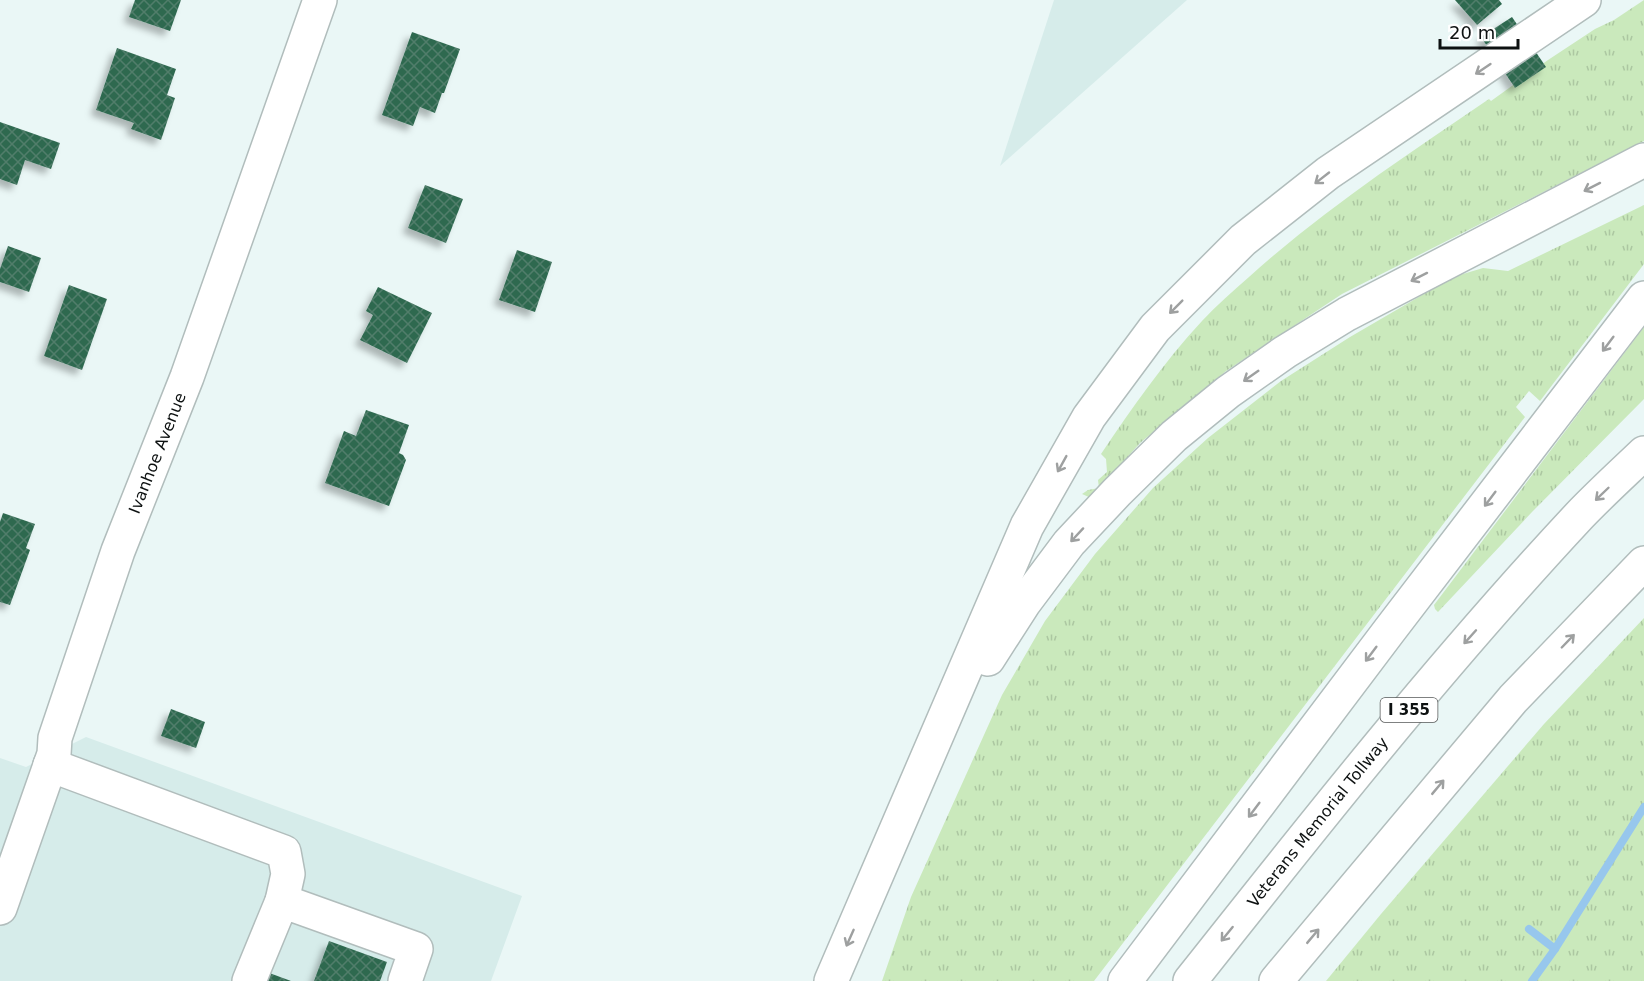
<svg xmlns="http://www.w3.org/2000/svg" width="1644" height="981" viewBox="0 0 1644 981" font-family="'DejaVu Sans',sans-serif">
<style>
.built{fill:#d6ecea}
.grass{fill:url(#grass-tufts)}
.lines{fill:none;stroke-linecap:round;stroke-linejoin:round}
.stream{stroke:#97c7ed;stroke-width:8}
.building{fill:url(#building-cross-hatch);filter:url(#shadow)}
.minor-casing{stroke:#b1bdbc;stroke-width:36}
.highway-casing{stroke:#b1bdbc;stroke-width:36}
.minor{stroke:#fff;stroke-width:33}
.highway{stroke:#fff;stroke-width:33}
.oneway{stroke:#9ea0a0}
.labels{text-anchor:middle;stroke-width:6;stroke-linejoin:round;paint-order:stroke}
.shield{fill:#fff;stroke:#565858;stroke-width:1.5}
.shield-label{font-size:15px;font-weight:bold;fill:#0d1111}
.street-label{font-size:16px;fill:#0d1111;stroke:#fff}
</style>
<defs>
<pattern id="grass-tufts" width="24" height="20" patternUnits="userSpaceOnUse" patternTransform="scale(1.5)"><rect width="24" height="20" fill="#cae9bc"/><path d="M3 7l-1-3M5 7V3M7 7l1-3M15 17l-1-3M17 17v-4M19 17l1-3" fill="none" stroke="#acc7a1"/></pattern>
<pattern id="building-cross-hatch" width="8" height="8" patternUnits="userSpaceOnUse" patternTransform="scale(1.5)"><rect width="8" height="8" fill="#2f6950"/><path d="M0 0l8 8M0 8l8-8" fill="none" stroke="#517d6a"/></pattern>
<filter id="shadow"><feDropShadow dx="-5.5" dy="5.5" stdDeviation="3" flood-color="#0004"/></filter>
</defs>
<rect width="100%" height="100%" fill="#eaf7f6"/>
<g class="built">
<polygon points="1054,0 1187,0 1000,166"/>
<polygon points="86,737 522,896 491,981 0,981 0,758 26,767"/>
</g>
<g class="grass">
<path d="M1644 0V141L1342 294 1226 371 1140 443 1091 498 1082 494 1088 490 1099 488 1098 480 1107 472 1106 459 1101 454C1132 408 1164 362 1202 321 1217 305 1233 291 1249 277 1323 210 1407 155 1489 99L1491 101 1548 60 1595 29 1614 20Z"/>
<polygon points="1644,205 1644,264 1540,401 1529,391 1516,407 1525,417 1094,981 882,981 911,897 1002,695 1045,621 1095,554 1153,488 1208,438 1281,381 1350,337 1453,277 1483,268 1508,271"/>
<polygon points="1644,327 1644,399 1532,512 1438,612 1435,609 1434,605"/>
<polygon points="1644,618 1644,981 1326,981 1381,914 1544,724"/>
</g>
<g class="lines">
<g class="stream">
<polyline points="1529,929 1555,949"/>
<polyline points="1532,981 1555,949 1644,807"/>
</g>
</g>
<g class="building">
<polygon points="135,0 181,0 170,31 129,17"/>
<polygon points="1455,0 1499,0 1502,4 1477,25"/>
<polygon points="1512,17 1546,67 1515,88 1481,37"/>
<polygon points="412,32 460,49 444,93 442,93 435,113 420,107 413,126 382,115"/>
<polygon points="117,48 176,69 167,95 175,98 161,140 131,129 134,123 96,110"/>
<polygon points="0,122 60,143 51,169 25,160 17,185 0,179"/>
<polygon points="425,185 463,199 446,243 408,228"/>
<polygon points="8,246 41,258 29,292 0,282 0,269"/>
<polygon points="517,250 552,262 535,312 499,300"/>
<polygon points="69,285 107,299 82,370 44,356"/>
<polygon points="378,287 432,313 407,363 360,340 373,315 366,311"/>
<polygon points="366,410 409,425 399,453 403,455 406,460 389,506 325,483 344,431 356,436"/>
<polygon points="3,513 35,524 26,548 30,550 10,605 0,602 0,522"/>
<polygon points="171,709 205,722 196,748 161,736"/>
<polygon points="329,941 387,962 380,981 314,981"/>
<polygon points="264,971 291,981 260,981"/>
</g>
<g class="lines">
<g class="minor-casing">
<g id="minor">
<polyline points="50,765 284,852 288,874 282,901"/>
<path id="s1" d="M0 908 54 754 55 738 118 551 187 377 320 0"/>
<polyline points="249,981 282,901 416,949 405,981"/>
</g>
</g>
<g class="highway-casing">
<g id="highway">
<polyline points="988,659 1024,603 1069,543 1117,492 1174,436 1228,392 1285,352 1347,314 1644,160"/>
<polyline points="831,981 1027,526 1089,417 1155,328 1243,240 1328,173 1584,0"/>
<polyline points="1125,981 1389,631 1644,298"/>
<path id="s2" d="M1190 981C1315 823 1441 664 1579 516 1600 494 1622 474 1644 453"/>
<polyline points="1276,981 1513,699 1644,563"/>
</g>
</g>
<use href="#minor" class="minor"/>
<use href="#highway" class="highway"/>
</g>
<defs><path id="oneway-shaft" d="M-6 0H5M1.5-3L5.5 0L1.5 3" fill="none" stroke-width="1.6" stroke-linecap="round" stroke-linejoin="round" transform="scale(1.5)"/></defs>
<g class="oneway">
<use href="#oneway-shaft" transform="translate(1483 69) rotate(146)"/>
<use href="#oneway-shaft" transform="translate(1322 178) rotate(142)"/>
<use href="#oneway-shaft" transform="translate(1592 187) rotate(153)"/>
<use href="#oneway-shaft" transform="translate(1419 277) rotate(153)"/>
<use href="#oneway-shaft" transform="translate(1176 307) rotate(135)"/>
<use href="#oneway-shaft" transform="translate(1608 344) rotate(127)"/>
<use href="#oneway-shaft" transform="translate(1251 376) rotate(145)"/>
<use href="#oneway-shaft" transform="translate(1062 464) rotate(119)"/>
<use href="#oneway-shaft" transform="translate(1602 494) rotate(136)"/>
<use href="#oneway-shaft" transform="translate(1490 499) rotate(127)"/>
<use href="#oneway-shaft" transform="translate(1077 535) rotate(133)"/>
<use href="#oneway-shaft" transform="translate(1470 637) rotate(132)"/>
<use href="#oneway-shaft" transform="translate(1568 641) rotate(-46)"/>
<use href="#oneway-shaft" transform="translate(1371 654) rotate(127)"/>
<use href="#oneway-shaft" transform="translate(1438 787) rotate(-50)"/>
<use href="#oneway-shaft" transform="translate(1254 810) rotate(127)"/>
<use href="#oneway-shaft" transform="translate(1227 934) rotate(129)"/>
<use href="#oneway-shaft" transform="translate(1313 936) rotate(-50)"/>
<use href="#oneway-shaft" transform="translate(850 938) rotate(114)"/>
</g>
<g class="labels">
<rect class="shield" x="1380.5" y="698" width="57" height="24" rx="4.5"/>
<g class="shield-label">
<text x="1409" y="715">I 355</text>
</g>
<g class="street-label">
<text dy="6" stroke="none"><textPath href="#s1" startOffset="482">Ivanhoe Avenue</textPath></text>
<text dy="6" stroke="none"><textPath href="#s2" startOffset="204">Veterans Memorial Tollway</textPath></text>
</g>
</g>
<path d="M1440 39v9h78v-9" fill="none" stroke="#0d1111" stroke-width="3"/>
<text x="1449" y="39" font-size="18" fill="#0d1111" stroke="#ffffff" stroke-width="4.5" paint-order="stroke">20 m</text>
</svg>
